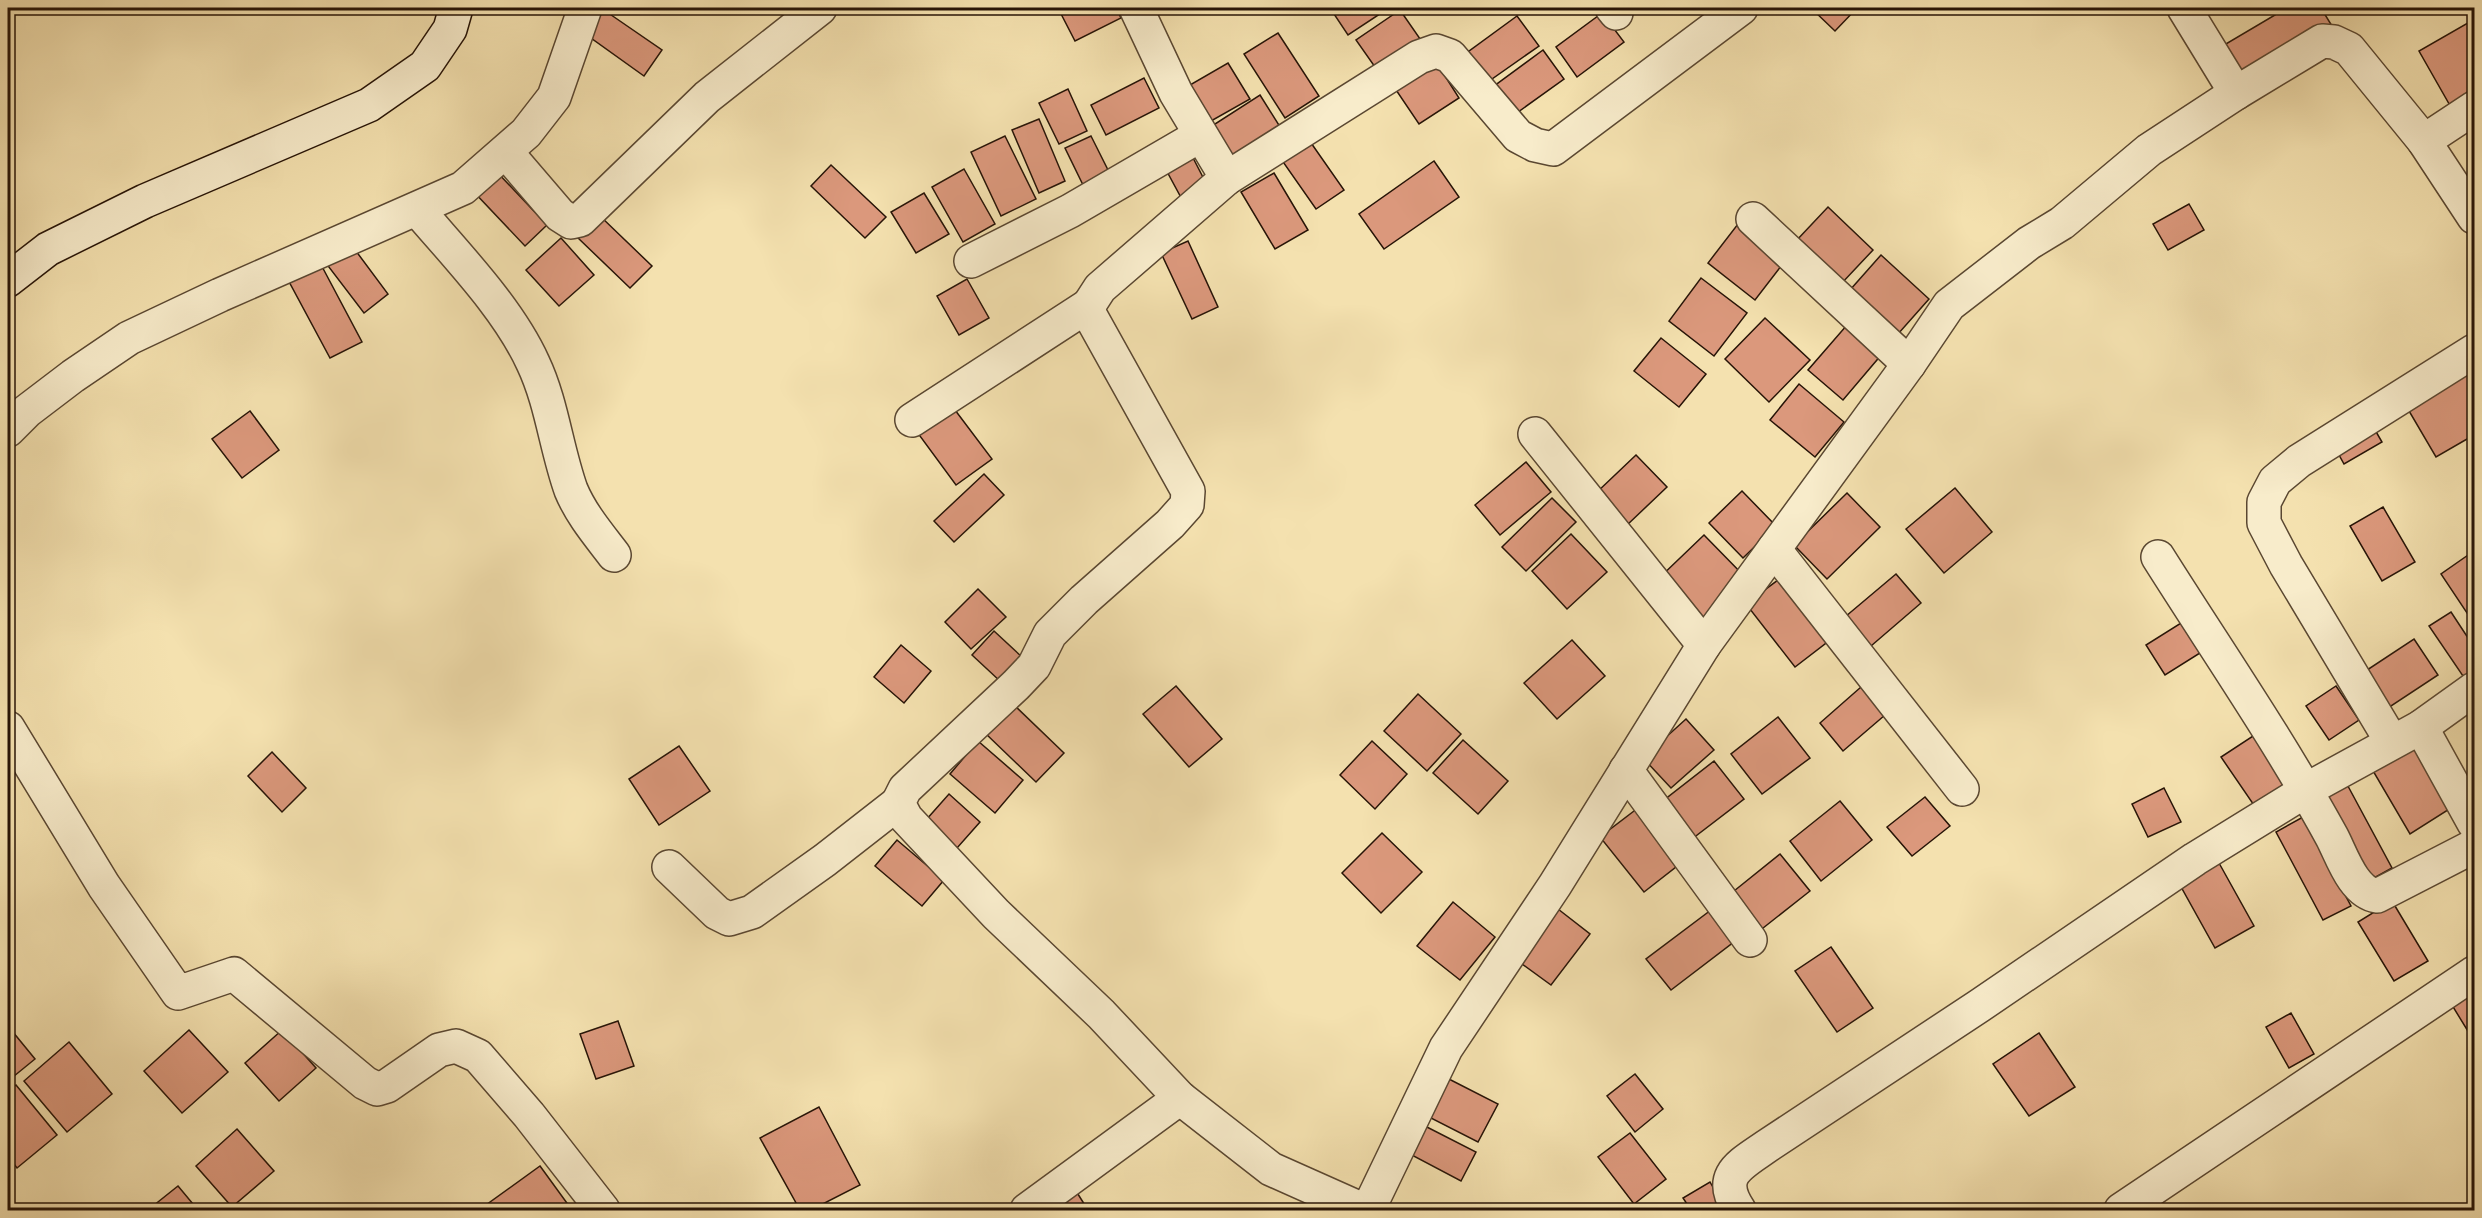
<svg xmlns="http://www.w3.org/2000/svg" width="2482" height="1218" viewBox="0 0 2482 1218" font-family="'Libre Bodoni',serif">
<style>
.building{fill:#db987c;stroke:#271407;stroke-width:1.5}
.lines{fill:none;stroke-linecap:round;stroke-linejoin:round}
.minor-casing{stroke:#5a4731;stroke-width:36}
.secondary-casing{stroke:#271407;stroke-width:36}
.minor{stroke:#f8eccb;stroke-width:33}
.secondary{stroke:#f8eccb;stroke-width:33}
</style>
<rect width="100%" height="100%" fill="#f4e1af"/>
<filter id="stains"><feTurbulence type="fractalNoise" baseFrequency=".00333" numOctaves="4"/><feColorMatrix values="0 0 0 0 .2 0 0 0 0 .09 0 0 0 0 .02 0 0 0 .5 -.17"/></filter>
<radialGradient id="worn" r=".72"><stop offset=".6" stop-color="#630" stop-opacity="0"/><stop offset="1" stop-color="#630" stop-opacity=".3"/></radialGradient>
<g class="building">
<polygon points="601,8 662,50 644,76 584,33"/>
<polygon points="1058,8 1116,8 1121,18 1075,41"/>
<polygon points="1330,8 1389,8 1348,35"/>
<polygon points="1811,8 1857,8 1835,31"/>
<polygon points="2270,8 2321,8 2332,26 2239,82 2219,48 2275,15"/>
<polygon points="1400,10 1425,46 1382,77 1356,40"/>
<polygon points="1602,13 1624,42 1577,77 1556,47"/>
<polygon points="1517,16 1539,46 1482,86 1461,57"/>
<polygon points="2473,20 2474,96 2452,109 2419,51"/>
<polygon points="1278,33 1319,96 1285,118 1244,54"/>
<polygon points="1543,50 1564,79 1507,120 1486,92"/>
<polygon points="1433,57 1459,98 1419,124 1392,84"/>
<polygon points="1228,63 1250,99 1204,125 1183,89"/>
<polygon points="1144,78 1159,108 1106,135 1091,105"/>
<polygon points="1068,89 1087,131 1059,144 1039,103"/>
<polygon points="1260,95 1282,130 1224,167 1201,133"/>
<polygon points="1039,119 1065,181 1039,193 1012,130"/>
<polygon points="1005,136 1036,199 1001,216 971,152"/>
<polygon points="1091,136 1111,176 1085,189 1065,148"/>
<polygon points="1309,140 1344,190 1316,209 1281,159"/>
<polygon points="1190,152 1209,189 1184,203 1164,166"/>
<polygon points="1434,161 1459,197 1384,249 1359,214"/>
<polygon points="831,165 886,217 865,238 811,186"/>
<polygon points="964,169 995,224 963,242 932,187"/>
<polygon points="496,171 547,225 525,246 473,191"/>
<polygon points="1274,173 1308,230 1275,249 1241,192"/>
<polygon points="924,193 949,234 916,253 891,212"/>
<polygon points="2189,204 2204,230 2168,250 2153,224"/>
<polygon points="1828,207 1873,250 1841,284 1796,241"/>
<polygon points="599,215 652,266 630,288 577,237"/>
<polygon points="1738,224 1785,261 1755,300 1708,263"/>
<polygon points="561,238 594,275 559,306 526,270"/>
<polygon points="347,239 388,294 364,313 322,258"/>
<polygon points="1188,241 1218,307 1192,319 1161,253"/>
<polygon points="1881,255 1929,299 1898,334 1850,290"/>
<polygon points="318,259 362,342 330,358 286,276"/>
<polygon points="1701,278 1747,313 1714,356 1669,321"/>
<polygon points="967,279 989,318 959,335 937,296"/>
<polygon points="1765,318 1810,360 1769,402 1725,359"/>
<polygon points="1847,325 1882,354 1843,400 1808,370"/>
<polygon points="1661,338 1706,374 1679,407 1634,371"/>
<polygon points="2465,364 2474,381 2474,435 2436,457 2402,399"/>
<polygon points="1799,384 1844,422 1815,457 1770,420"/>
<polygon points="952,406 992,459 956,485 917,432"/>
<polygon points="250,411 279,450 242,478 212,439"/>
<polygon points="2371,423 2382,442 2344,464 2333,444"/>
<polygon points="1636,455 1667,487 1626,526 1595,494"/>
<polygon points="1526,462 1551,492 1500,535 1475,505"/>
<polygon points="984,474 1004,495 954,542 934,521"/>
<polygon points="1955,488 1992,532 1944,573 1906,529"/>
<polygon points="1742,491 1776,526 1743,558 1709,523"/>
<polygon points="1847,493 1880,527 1827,579 1794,545"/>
<polygon points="1552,498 1576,522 1526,571 1502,547"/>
<polygon points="2383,507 2415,562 2382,581 2350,526"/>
<polygon points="1571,534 1607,572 1567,609 1532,571"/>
<polygon points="1704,535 1746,578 1696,625 1655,582"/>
<polygon points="2471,553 2474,558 2474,612 2469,616 2441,574"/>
<polygon points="1896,574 1921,603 1864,652 1839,622"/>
<polygon points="1782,577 1830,640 1795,667 1746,604"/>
<polygon points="978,589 1006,617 971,649 945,622"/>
<polygon points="2451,612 2474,647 2474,672 2465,679 2429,626"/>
<polygon points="2181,623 2200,653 2165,675 2146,645"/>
<polygon points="994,631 1023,658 1001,682 972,655"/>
<polygon points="2414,639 2438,675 2388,708 2364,672"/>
<polygon points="1572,640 1605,676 1557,719 1524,683"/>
<polygon points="901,645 931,671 904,703 874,677"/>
<polygon points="1176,686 1222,739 1189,767 1143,714"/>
<polygon points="2336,686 2359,720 2329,740 2306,706"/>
<polygon points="1861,687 1885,715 1843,751 1820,723"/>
<polygon points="1418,694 1461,734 1427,771 1384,731"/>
<polygon points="1012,703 1064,753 1036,782 984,732"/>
<polygon points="1778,717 1810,758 1762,794 1731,754"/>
<polygon points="1686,719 1714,750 1671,788 1643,758"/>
<polygon points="2253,736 2292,793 2260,814 2221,757"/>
<polygon points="2409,739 2451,808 2410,834 2369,764"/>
<polygon points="1463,740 1508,781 1478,814 1433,773"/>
<polygon points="978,741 1023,780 995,813 950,774"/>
<polygon points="1372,741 1407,774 1375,809 1340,775"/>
<polygon points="679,746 710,791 659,825 629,779"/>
<polygon points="272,752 306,788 282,812 248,776"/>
<polygon points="1714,761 1744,799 1688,842 1659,804"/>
<polygon points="2342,775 2392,868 2365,883 2314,791"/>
<polygon points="2164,788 2181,822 2148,837 2132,804"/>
<polygon points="949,794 980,822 957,848 926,820"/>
<polygon points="1925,797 1950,826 1912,856 1887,827"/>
<polygon points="1840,801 1872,840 1821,881 1790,841"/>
<polygon points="1638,808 1681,863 1644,892 1600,837"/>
<polygon points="2303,817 2351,906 2323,920 2276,832"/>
<polygon points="1382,833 1422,872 1381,913 1342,873"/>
<polygon points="897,840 944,880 922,906 875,866"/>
<polygon points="1780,854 1810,891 1758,932 1729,895"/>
<polygon points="2219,863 2254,926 2215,948 2180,885"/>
<polygon points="2392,901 2428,961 2394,981 2358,922"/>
<polygon points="1453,902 1495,937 1460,980 1417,946"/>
<polygon points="1715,907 1739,938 1671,990 1646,959"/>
<polygon points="1558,909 1590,934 1551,985 1518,961"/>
<polygon points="1831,947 1873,1008 1837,1032 1795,971"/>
<polygon points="2474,980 2474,1041 2447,997"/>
<polygon points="2291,1013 2314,1054 2289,1068 2266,1027"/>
<polygon points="618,1021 634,1066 596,1079 580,1034"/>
<polygon points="8,1026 35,1059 8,1081"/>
<polygon points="189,1030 228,1072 182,1113 144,1071"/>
<polygon points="282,1030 316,1068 279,1101 245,1063"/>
<polygon points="2039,1033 2075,1087 2029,1116 1993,1064"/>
<polygon points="69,1042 112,1094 67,1132 24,1081"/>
<polygon points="1635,1074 1663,1109 1635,1132 1607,1096"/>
<polygon points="1443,1076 1498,1104 1478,1142 1423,1114"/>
<polygon points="16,1085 57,1135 17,1168 8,1156 8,1091"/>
<polygon points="819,1107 860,1185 811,1210 800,1210 760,1138"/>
<polygon points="1421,1124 1476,1152 1461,1181 1406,1152"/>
<polygon points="237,1129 274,1171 232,1207 196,1166"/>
<polygon points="1630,1133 1666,1179 1634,1204 1598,1157"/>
<polygon points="540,1166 572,1210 479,1210"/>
<polygon points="1710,1182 1726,1210 1691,1210 1683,1198"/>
<polygon points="178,1186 198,1210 148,1210"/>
<polygon points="1076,1191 1088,1210 1045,1210"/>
</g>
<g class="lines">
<g class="minor-casing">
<g id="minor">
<polyline points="1136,8 1176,93 1227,178"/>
<polyline points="1612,8 1616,13"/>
<polyline points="2184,8 2236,93 2322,41 2334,42 2349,49 2424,141 2474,217"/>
<polyline points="2424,141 2474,108"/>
<polyline points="506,152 560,215 571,222 580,220 707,97 820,8"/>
<path d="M417 209C456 255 508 308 533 363 552 403 556 448 571 490 581 514 598 534 614 555"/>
<polyline points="1753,219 1909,364"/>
<polyline points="971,261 1070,211 1199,136"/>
<polyline points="912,420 1089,305"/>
<polyline points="8,430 27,411 73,376 129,338 220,295 463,188 526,133 554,97 585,8"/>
<polyline points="1535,434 1704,645"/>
<polyline points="1774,549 1962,789"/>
<path d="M2158 557C2216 649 2279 740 2332 837 2342 856 2353 892 2377 896L2474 846"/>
<polyline points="2421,727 2474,823"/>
<polyline points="8,728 104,886 178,993 234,974 365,1083 377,1089 387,1086 439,1050 456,1046 478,1056 529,1115 603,1210"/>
<polyline points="2392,742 2286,565 2264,523 2264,502 2275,481 2299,461 2474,351"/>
<polyline points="1626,770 1750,940"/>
<polyline points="669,867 717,913 729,919 752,912 825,860 898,803"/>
<polyline points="1027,1210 1180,1098"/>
<polyline points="1363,1210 1271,1169 1180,1098 1101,1014 996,914 906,818 898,803 905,789 1016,685 1034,666 1050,634 1084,600 1170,524 1187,505 1188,491 1090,315 1089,305 1100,288 1227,178 1419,57 1436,51 1450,56 1518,136 1535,145 1553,149 1741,8"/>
<polyline points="1368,1210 1446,1048 1555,885 1704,645 1909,364 1949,305 2029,243 2062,223 2149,150 2236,93"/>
<path d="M1739 1210C1716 1175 1740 1165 1767 1146L1979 1006 2195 859 2315 785 2421 727 2474 689"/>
<polyline points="2121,1210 2474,973"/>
</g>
</g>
<g class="secondary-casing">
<polyline id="secondary" points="8,280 48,249 145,201 369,105 425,66 450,29 456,8"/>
</g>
<use href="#minor" class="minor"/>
<use href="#secondary" class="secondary"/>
</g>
<rect width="2482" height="1218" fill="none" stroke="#f4e1af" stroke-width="30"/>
<rect x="9" y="9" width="2464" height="1200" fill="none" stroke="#271407" stroke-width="3"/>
<rect x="15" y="15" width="2452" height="1188" fill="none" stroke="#271407" stroke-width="1.5"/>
<rect width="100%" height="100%" filter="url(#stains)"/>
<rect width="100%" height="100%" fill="url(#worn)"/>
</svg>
